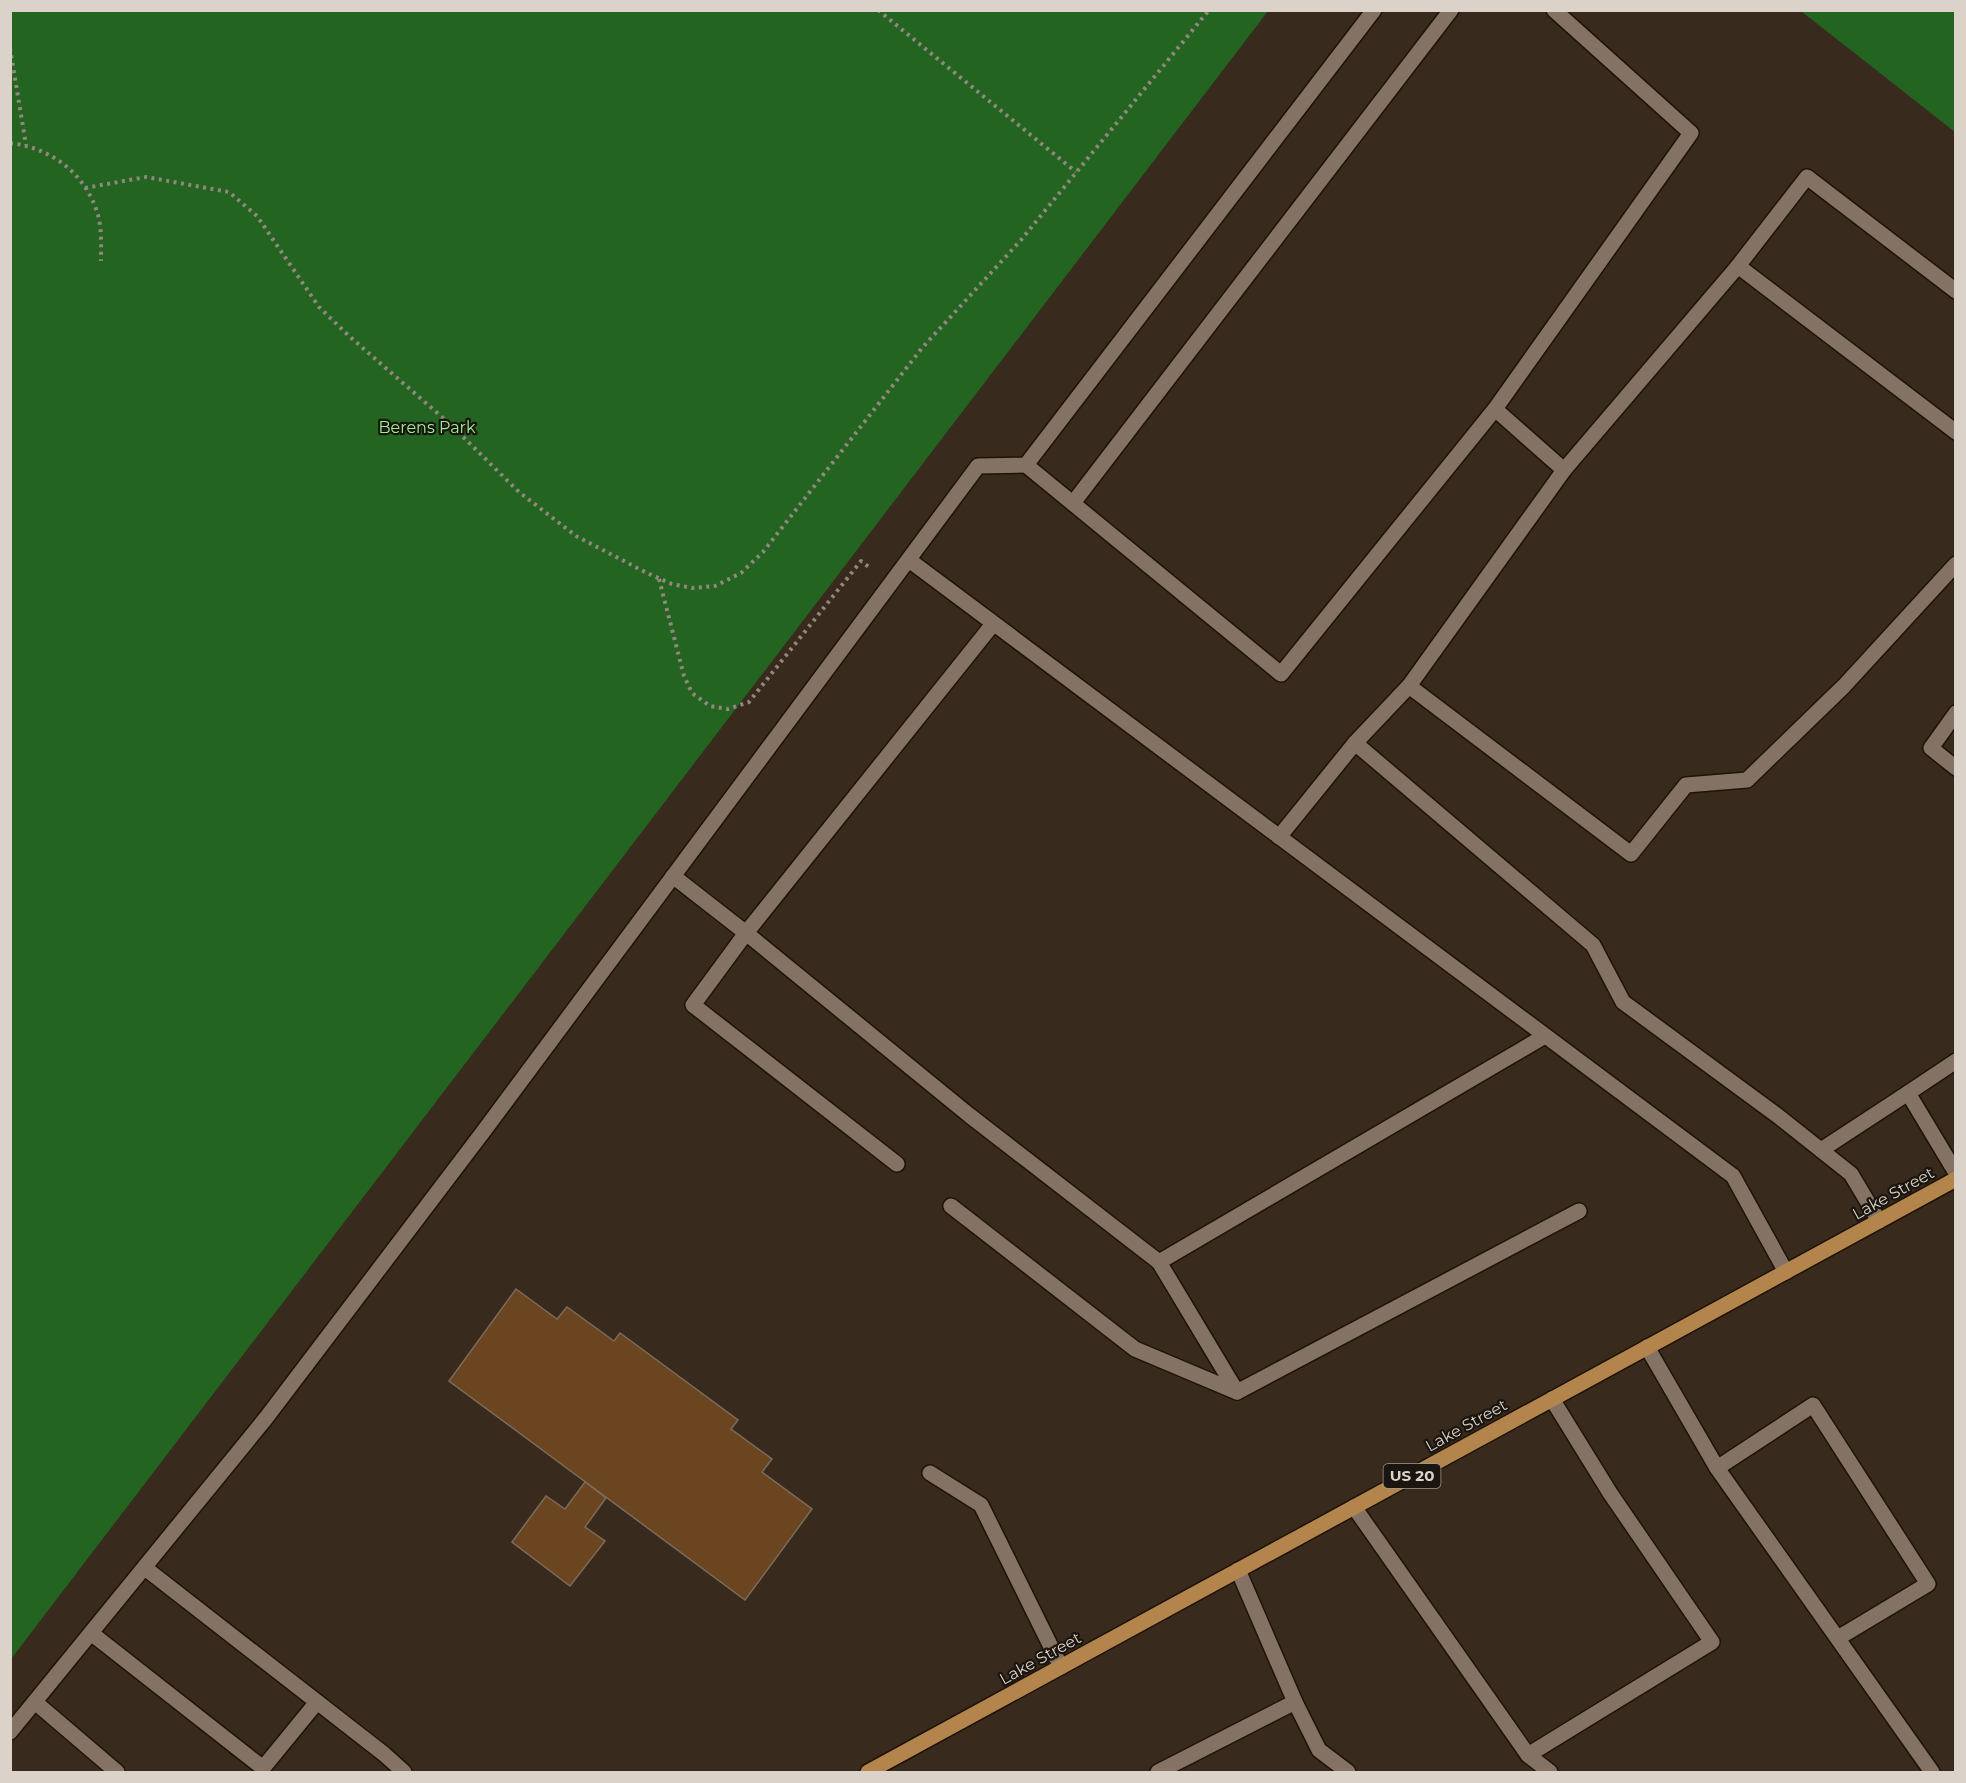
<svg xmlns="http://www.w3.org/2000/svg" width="1966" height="1783" viewBox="0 0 1966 1783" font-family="Montserrat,sans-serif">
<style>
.green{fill:#236421}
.building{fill:#6b451f;stroke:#7b6b5d;stroke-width:1.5}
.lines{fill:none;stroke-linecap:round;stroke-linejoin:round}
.service-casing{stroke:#1f1307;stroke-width:18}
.primary-casing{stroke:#1f1307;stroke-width:18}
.path{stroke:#91877c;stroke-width:4;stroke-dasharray:3 4.5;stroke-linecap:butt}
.service{stroke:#847364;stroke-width:15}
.primary{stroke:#b3854d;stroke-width:15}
.labels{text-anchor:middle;stroke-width:4.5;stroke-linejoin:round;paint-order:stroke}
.shield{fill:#1b150f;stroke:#a19992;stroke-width:1.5}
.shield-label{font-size:15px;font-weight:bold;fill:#dbd2ca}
.park-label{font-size:16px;fill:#99f293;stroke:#1b150f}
.street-label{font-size:16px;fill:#dbd2ca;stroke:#1b150f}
</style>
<rect width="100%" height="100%" fill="#382b1e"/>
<g class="green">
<polygon points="11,10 1268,11 11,1659 10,11"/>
<polygon points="1801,11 1955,11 1955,132"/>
</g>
<g class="building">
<polygon points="516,1289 557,1319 567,1307 614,1341 620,1333 738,1420 731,1429 772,1459 762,1472 812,1509 745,1600 449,1381"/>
<polygon points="585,1482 606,1498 585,1527 605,1541 570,1586 512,1542 546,1496 565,1509"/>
</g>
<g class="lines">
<g class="service-casing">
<g id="service">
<polyline points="1738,266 1807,177 1956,291"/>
<polyline points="1495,409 1564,470"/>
<polyline points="1026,465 1281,674 1495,409 1691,133 1554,10"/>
<polyline points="1073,503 1451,10"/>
<polyline points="909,560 1733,1176 1786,1272"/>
<polyline points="993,624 746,933 969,1115 1159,1262"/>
<polyline points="1409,686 1631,854 1686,785 1747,780 1844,686 1956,564"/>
<polyline points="1956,713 1931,748 1956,768"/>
<polyline points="1279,837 1355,743"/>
<polyline points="673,876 746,933 693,1005 897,1164"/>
<polyline points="1545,1036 1159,1262 1237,1392 1579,1211"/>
<polyline points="1956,1061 1908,1093 1956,1173"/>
<polyline points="1821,1150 1908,1093"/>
<polyline points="951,1206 1135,1349 1237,1392"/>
<polyline points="1879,1221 1851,1174 1778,1116 1623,1002 1593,945 1355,743 1409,686 1564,470 1738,266 1956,432"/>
<polyline points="1647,1347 1717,1468 1932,1772"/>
<polyline points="1717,1468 1813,1405 1928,1584 1838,1638"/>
<polyline points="930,1473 981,1505 1061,1667"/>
<polyline points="1354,1507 1528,1755 1712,1642 1610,1493 1552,1399"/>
<polyline points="145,1568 384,1754 404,1772"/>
<polyline points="1238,1570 1295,1702 1319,1750 1348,1772"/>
<polyline points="91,1633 263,1768 317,1702"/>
<polyline points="35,1702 117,1772"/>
<polyline points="10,1732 266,1418 483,1132 978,466 1026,465 1374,10"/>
<polyline points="1528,1755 1550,1772"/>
<polyline points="1158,1772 1295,1702"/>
</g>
</g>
<g class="primary-casing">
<polyline id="primary" points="868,1772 1956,1179"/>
</g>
<g class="path">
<polyline points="878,10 1076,172"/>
<polyline points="10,48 26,145"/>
<path d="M10 143C52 148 86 174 98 215 102 230 101 246 101 261"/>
<polyline points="85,188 146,177 229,192 257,216 319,307 349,336 450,424 519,492 576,536 647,573 672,584 692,588 715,586 741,573 763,552 922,348 1021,240 1209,10"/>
<polyline points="659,579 684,676 692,693 710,706 728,709 749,702 861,561 869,567"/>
</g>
<use href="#service" class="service"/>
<use href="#primary" class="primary"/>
</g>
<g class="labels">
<rect class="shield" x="1383.5" y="1464" width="57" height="24" rx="4.5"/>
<g class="shield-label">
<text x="1412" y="1481">US 20</text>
</g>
<g class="park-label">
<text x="427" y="433">Berens Park</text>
</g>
<g class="street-label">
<text transform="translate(1893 1193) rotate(-29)" y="6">Lake Street</text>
<text transform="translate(1466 1425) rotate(-29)" y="6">Lake Street</text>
<text transform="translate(1040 1658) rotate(-29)" y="6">Lake Street</text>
</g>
</g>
<rect width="1966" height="1783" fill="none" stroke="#dbd2ca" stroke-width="24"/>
</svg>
